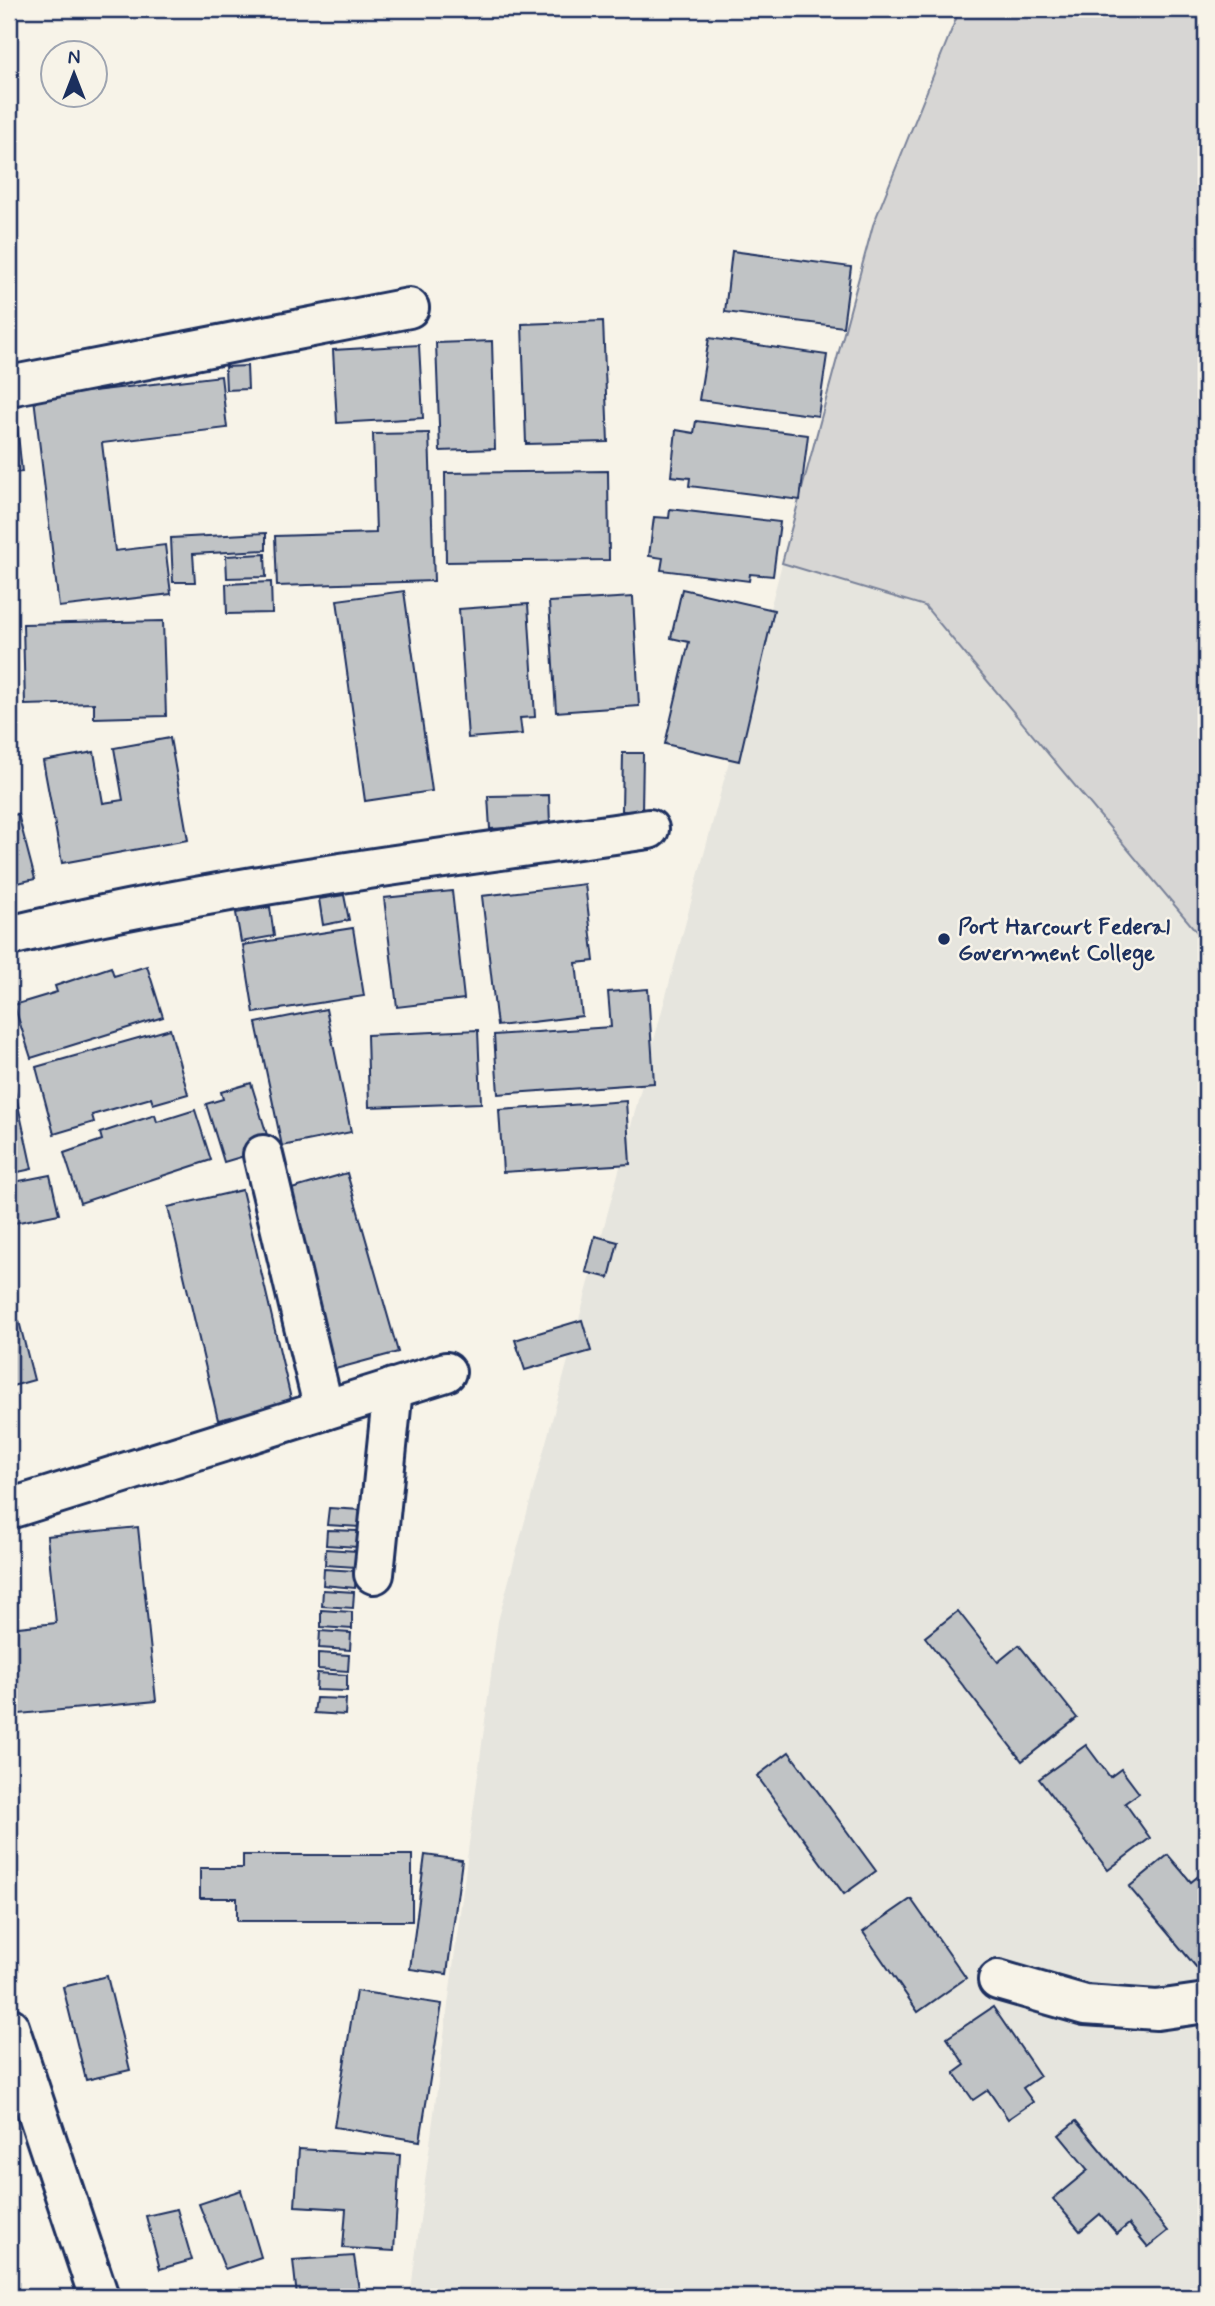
<svg xmlns="http://www.w3.org/2000/svg" width="1215" height="2306" viewBox="0 0 1215 2306" font-family="Mynerve,sans-serif">
<style>
.built{fill:#e6e5de}
.green{fill:#d7d6d4;stroke:#798299;stroke-width:2}
.building{fill:#c0c3c5;stroke:#1b2f5e;stroke-width:2}
.lines{fill:none;stroke-linecap:round;stroke-linejoin:round}
.minor-casing{stroke:#1b2f5e;stroke-width:44}
.minor{stroke:#f7f3e8;stroke-width:38}
.poi-dot{fill:#1b2f5e;stroke:#f7f3e8;stroke-width:2.5}
.labels{text-anchor:middle;stroke-width:5;stroke-linejoin:round;paint-order:stroke}
.poi-label{font-size:23px;font-weight:bold;fill:#1b2f5e;stroke:#f7f3e8;text-anchor:start}
</style>
<rect width="100%" height="100%" fill="#f7f3e8"/>
<filter id="ink" filterUnits="userSpaceOnUse"><feTurbulence type="fractalNoise" baseFrequency=".0143" numOctaves="2"/><feDisplacementMap in="SourceGraphic" scale="14" xChannelSelector="R" yChannelSelector="G"/><feConvolveMatrix kernelMatrix="1 2 1 2 8 2 1 2 1" color-interpolation-filters="sRGB"/></filter>
<g filter="url(#ink)">
<polygon class="built" points="960,9 1206,9 1206,2297 410,2297 498,1621 873,225"/>
<polygon class="green" points="960,9 1206,9 1206,943 925,606 782,563 873,225"/>
<g class="building">
<polygon points="732,251 851,267 843,327 725,312"/>
<polygon points="603,321 608,442 526,444 522,324"/>
<polygon points="709,338 827,355 818,416 699,400"/>
<polygon points="492,341 495,449 440,451 436,343"/>
<polygon points="419,345 423,418 337,423 333,350"/>
<polygon points="247,366 248,389 226,390 225,367"/>
<polygon points="221,376 227,428 102,443 115,551 165,545 171,594 59,607 34,398"/>
<polygon points="15,406 22,472 9,473 9,407"/>
<polygon points="696,421 808,435 800,500 689,486 690,478 671,476 676,430 694,433"/>
<polygon points="429,433 434,581 277,586 275,536 376,533 373,434"/>
<polygon points="608,471 609,560 446,562 445,473"/>
<polygon points="670,509 780,522 773,576 750,574 749,581 661,570 663,558 649,556 654,517 669,518"/>
<polygon points="266,533 266,550 193,554 195,582 173,582 171,538"/>
<polygon points="265,554 266,577 227,578 226,556"/>
<polygon points="271,582 272,613 227,614 226,584"/>
<polygon points="682,589 774,610 739,761 665,744 689,642 671,638"/>
<polygon points="404,591 432,791 365,801 337,600"/>
<polygon points="633,597 639,706 556,712 549,602"/>
<polygon points="528,604 535,717 520,718 522,734 468,738 459,609"/>
<polygon points="163,621 166,716 94,718 94,703 25,705 23,624"/>
<polygon points="170,738 188,840 62,863 43,761 94,752 103,803 123,800 114,748"/>
<polygon points="623,753 643,753 642,811 622,811"/>
<polygon points="549,795 550,826 490,829 488,796"/>
<polygon points="18,814 35,879 9,885 9,816"/>
<polygon points="585,884 594,961 576,963 582,1016 497,1026 482,896"/>
<polygon points="452,891 464,999 397,1007 384,898"/>
<polygon points="344,895 349,920 323,925 319,899"/>
<polygon points="270,907 274,936 241,942 236,913"/>
<polygon points="353,928 364,996 254,1013 243,945"/>
<polygon points="147,966 163,1017 31,1058 14,1005 57,992 55,986 111,967 114,976"/>
<polygon points="648,989 654,1083 498,1094 494,1035 611,1027 608,992"/>
<polygon points="326,1009 351,1132 282,1146 256,1023"/>
<polygon points="170,1029 188,1094 153,1104 151,1098 92,1115 94,1122 54,1134 36,1067"/>
<polygon points="478,1030 481,1103 369,1107 367,1035"/>
<polygon points="13,1082 32,1169 9,1174 9,1083"/>
<polygon points="251,1083 271,1148 224,1162 206,1104 223,1099 221,1092"/>
<polygon points="626,1101 630,1164 503,1172 499,1110"/>
<polygon points="195,1110 211,1160 80,1203 64,1153 102,1140 100,1133 155,1115 157,1122"/>
<polygon points="347,1173 398,1352 328,1371 278,1193"/>
<polygon points="50,1175 59,1214 9,1224 9,1183"/>
<polygon points="242,1190 292,1403 218,1420 168,1207"/>
<polygon points="595,1236 618,1242 609,1278 586,1272"/>
<polygon points="582,1320 591,1351 525,1370 515,1340"/>
<polygon points="19,1321 34,1380 9,1387 9,1324"/>
<polygon points="329,1508 361,1510 360,1527 327,1525"/>
<polygon points="138,1527 156,1701 9,1715 9,1628 56,1623 47,1536"/>
<polygon points="327,1530 359,1531 358,1547 326,1545"/>
<polygon points="326,1549 357,1551 356,1567 325,1565"/>
<polygon points="324,1569 356,1571 355,1588 323,1585"/>
<polygon points="323,1590 354,1592 353,1608 322,1606"/>
<polygon points="321,1610 352,1612 352,1629 321,1627"/>
<polygon points="958,1611 998,1662 1019,1645 1077,1718 1022,1761 925,1637"/>
<polygon points="320,1631 351,1633 350,1650 319,1648"/>
<polygon points="318,1653 349,1655 348,1671 318,1669"/>
<polygon points="317,1673 347,1675 347,1691 316,1690"/>
<polygon points="316,1698 346,1699 345,1715 314,1713"/>
<polygon points="1086,1745 1110,1777 1121,1769 1139,1793 1125,1803 1150,1838 1108,1870 1039,1779"/>
<polygon points="789,1752 876,1871 844,1894 757,1776"/>
<polygon points="243,1855 412,1855 412,1921 237,1921 237,1898 200,1898 200,1868 243,1868"/>
<polygon points="425,1855 462,1860 447,1974 410,1969"/>
<polygon points="1168,1855 1191,1882 1201,1874 1206,1881 1206,1961 1197,1968 1129,1887"/>
<polygon points="911,1899 966,1978 918,2012 863,1932"/>
<polygon points="107,1976 130,2070 86,2080 63,1987"/>
<polygon points="356,1991 442,2004 420,2141 334,2127"/>
<polygon points="993,2007 1040,2076 1023,2088 1033,2102 1008,2119 988,2090 973,2100 954,2073 965,2065 947,2038"/>
<polygon points="1076,2121 1168,2231 1148,2247 1129,2224 1117,2234 1100,2214 1080,2231 1053,2199 1088,2170 1059,2135"/>
<polygon points="299,2149 400,2155 394,2251 343,2248 346,2209 295,2206"/>
<polygon points="241,2190 261,2257 225,2269 199,2204"/>
<polygon points="177,2209 192,2260 160,2269 146,2216"/>
<polygon points="354,2256 360,2297 297,2297 293,2260"/>
</g>
<g class="lines">
<g class="minor-casing">
<g id="minor">
<polyline points="9,386 409,308"/>
<path d="M9 936C219 885 435 860 649 829"/>
<polyline points="263,1155 324,1410"/>
<polyline points="9,1509 446,1372"/>
<polyline points="374,1574 393,1388"/>
<polyline points="998,1980 1085,2005 1157,2010 1206,2003"/>
<polyline points="9,2027 99,2297"/>
</g>
</g>
<use href="#minor" class="minor"/>
</g>
</g>
<circle class="poi-dot" cx="944" cy="939" r="7"/>
<g class="labels">
<g class="poi-label">
<text x="958" y="934">Port Harcourt Federal<tspan x="958" dy="26">Government College</tspan></text>
</g>
</g>
<rect width="1215" height="2306" fill="none" stroke="#f7f3e8" stroke-width="35"/>
<rect x="18" y="18" width="1180" height="2271" fill="none" stroke="#1b2f5e" stroke-width="2.5" filter="url(#ink)"/>
<g transform="translate(74 74)"><circle r="33" fill="#f7f3e8" stroke="#9fa5b1" stroke-width="2"/>
<path d="M0-5L12 26L0 18L-12 26Z" fill="#1b2f5e"/>
<text y="-10" font-size="19" font-weight="bold" text-anchor="middle" fill="#1b2f5e">N</text>
</g>
</svg>
